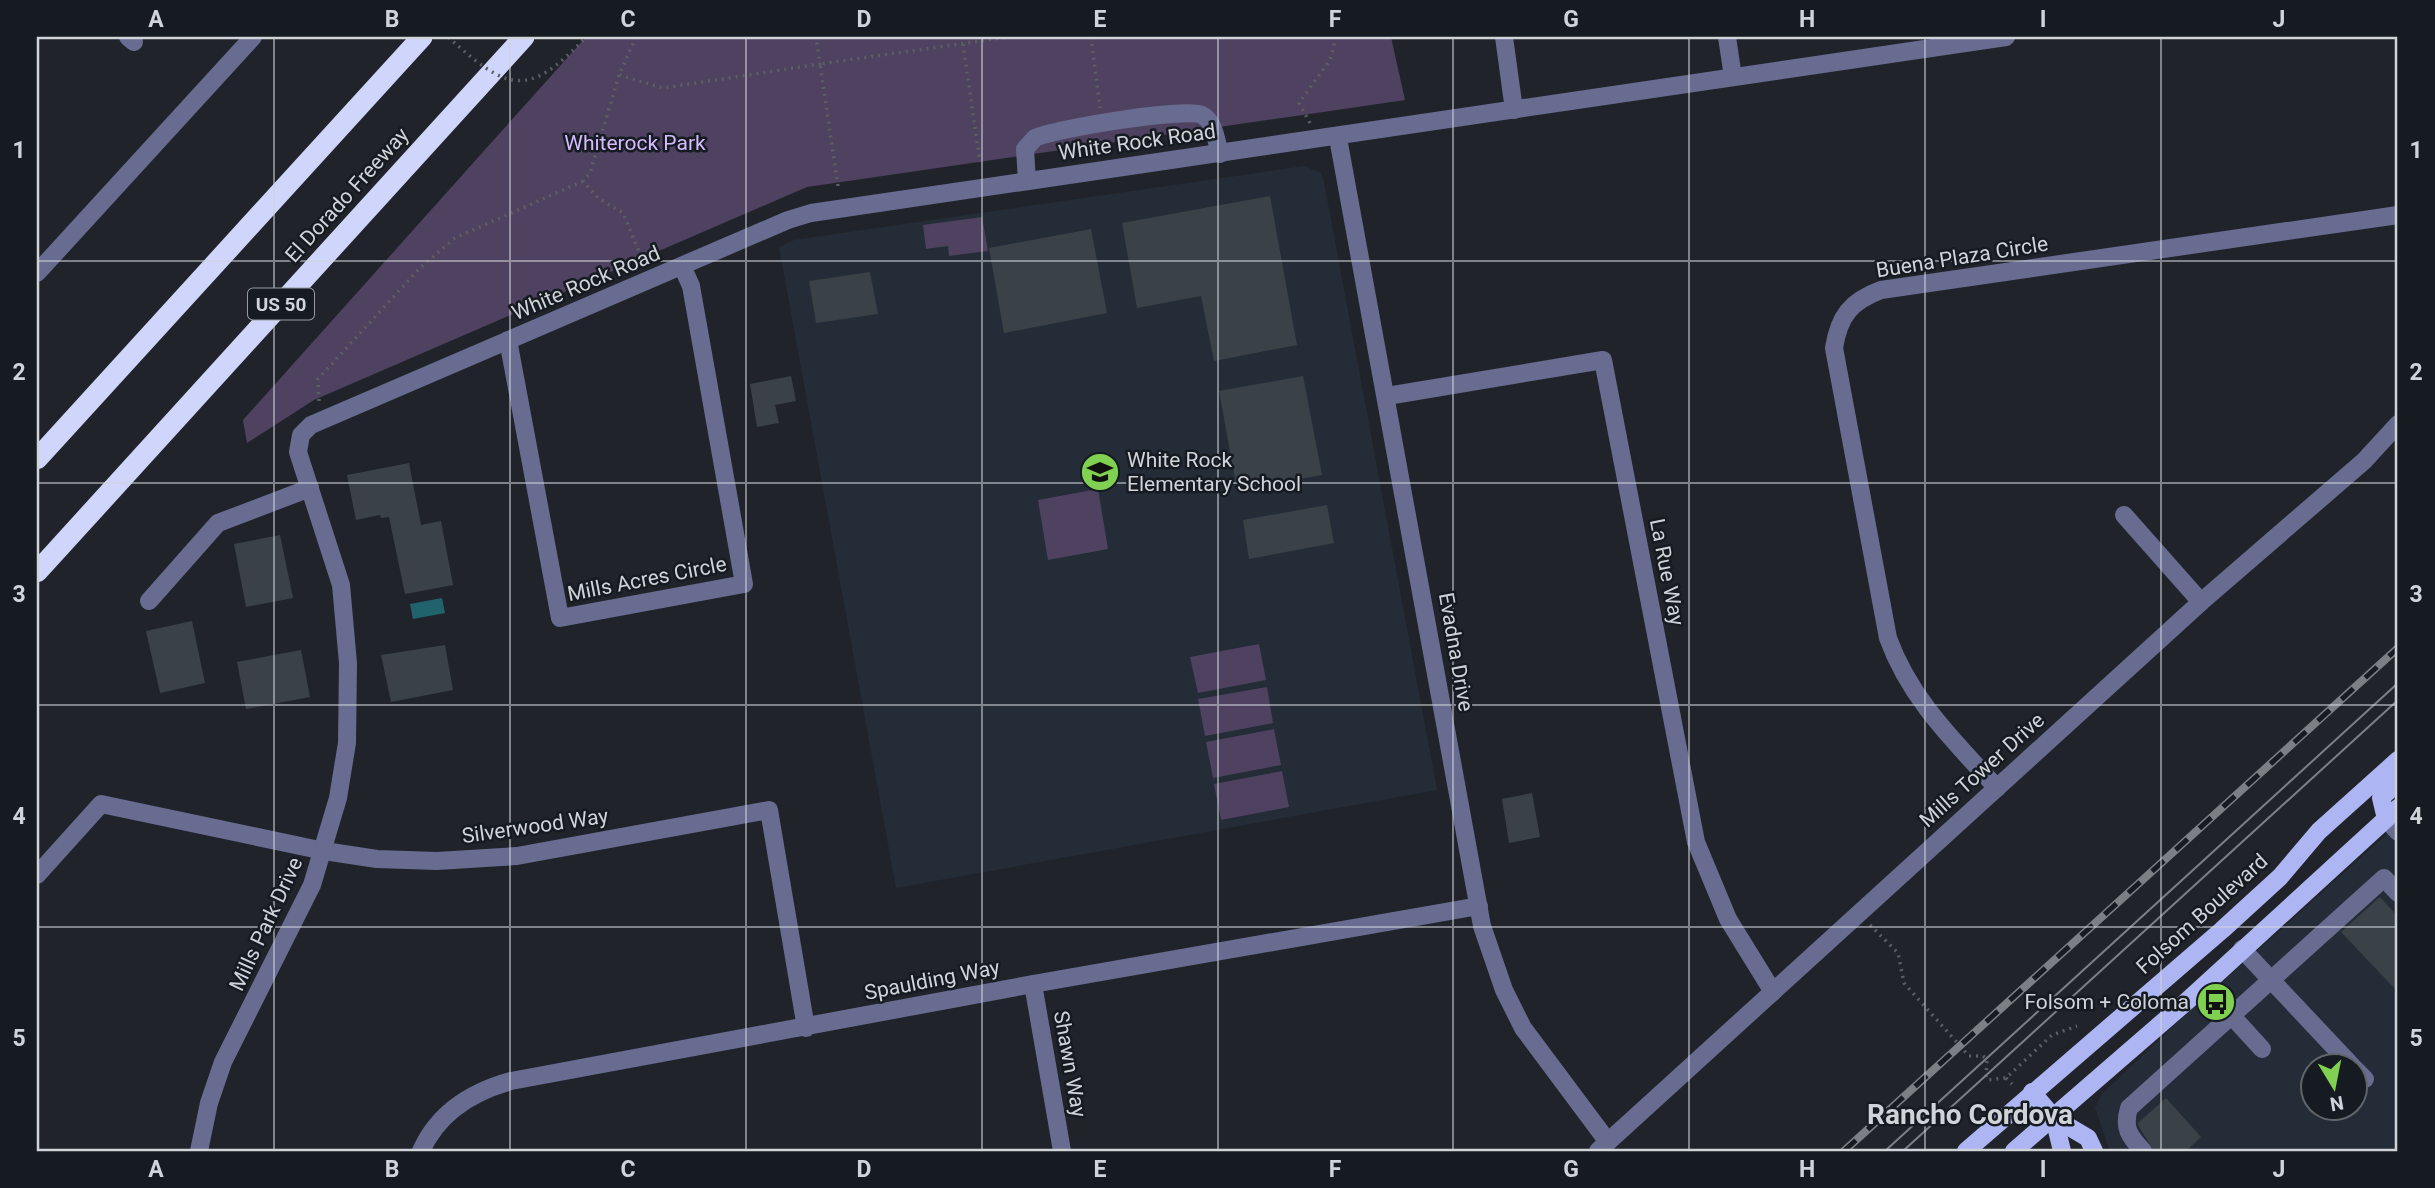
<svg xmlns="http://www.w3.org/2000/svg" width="2435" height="1188" viewBox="0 0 2435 1188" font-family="Roboto,sans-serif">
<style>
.built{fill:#242c37;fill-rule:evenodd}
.green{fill:#4e4260}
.water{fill:#20636c}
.building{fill:#3a4247}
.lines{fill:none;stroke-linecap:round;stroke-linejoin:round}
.path{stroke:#5b5f64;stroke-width:3.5;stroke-dasharray:2 5;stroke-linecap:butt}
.minor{stroke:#676c90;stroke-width:18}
.major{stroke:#adb5f2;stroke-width:18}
.highway{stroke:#d0d6fb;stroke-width:21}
.tram{stroke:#7c8085;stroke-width:2}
.rail-casing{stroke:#7c8085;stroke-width:8}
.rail{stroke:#161b21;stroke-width:5;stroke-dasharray:16;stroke-linecap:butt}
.path-bridge{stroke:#5b5f64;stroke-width:3.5;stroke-dasharray:2 5;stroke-linecap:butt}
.grid{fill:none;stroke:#d0d4d8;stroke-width:2;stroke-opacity:0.55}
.labels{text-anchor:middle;stroke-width:5;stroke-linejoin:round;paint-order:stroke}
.shield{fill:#161b21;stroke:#989ca1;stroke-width:2}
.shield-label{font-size:19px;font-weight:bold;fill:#d0d4d8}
.street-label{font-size:21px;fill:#d0d4d8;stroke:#161b21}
.park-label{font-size:21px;fill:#d4bafe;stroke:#161b21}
.poi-label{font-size:21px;fill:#d0d4d8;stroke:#161b21;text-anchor:start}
.district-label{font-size:28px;font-weight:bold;fill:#d0d4d8;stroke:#161b21}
.neatline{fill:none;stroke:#d0d4d8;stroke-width:2.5}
.grid-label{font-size:23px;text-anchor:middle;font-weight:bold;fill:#d0d4d8}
</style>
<rect width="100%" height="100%" fill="#20242a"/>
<g class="built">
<polygon points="1304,166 1321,173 1324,182 1437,790 896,888 779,247 794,240"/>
<path d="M2398 824V1151H2110L2095 1108 2103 1093 2181 1019ZM2312 1066H2354V1108H2312Z"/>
</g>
<g class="green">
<polygon points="586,37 1391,37 1405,100 807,187 314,400 247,443 243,420"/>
<polygon points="982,217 988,251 949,256 948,246 926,249 923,225"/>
<polygon points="1098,489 1108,549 1048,560 1038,500"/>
<polygon points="1259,644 1266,680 1198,693 1190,657"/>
<polygon points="1267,687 1273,723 1205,736 1198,699"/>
<polygon points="1274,729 1281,765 1213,778 1206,742"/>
<polygon points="1282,771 1289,807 1221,820 1214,784"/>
</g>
<polygon class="water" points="442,598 445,613 413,619 410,604"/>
<g class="building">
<polygon points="1270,196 1297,345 1214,361 1201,296 1137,308 1122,223"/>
<polygon points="1091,229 1107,313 1004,333 989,248"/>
<polygon points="870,272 878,314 816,323 809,281"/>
<polygon points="791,376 796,401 775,405 779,423 757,427 750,384"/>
<polygon points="1303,376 1322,475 1237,490 1219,391"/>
<polygon points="409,463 421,525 441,521 453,585 405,594 389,517 381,518 380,515 356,520 347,475"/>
<polygon points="1327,505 1334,543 1249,559 1243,520"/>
<polygon points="280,535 293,598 246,607 234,544"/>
<polygon points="192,621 205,683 160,693 146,631"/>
<polygon points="445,645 453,690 391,702 381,655"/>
<polygon points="301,650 310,697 246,709 237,662"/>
<polygon points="1532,793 1540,837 1509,843 1502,799"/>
<polygon points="2380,897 2398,917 2398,992 2341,932"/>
<polygon points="2166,1098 2201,1137 2186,1151 2154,1151 2139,1127 2138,1123"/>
</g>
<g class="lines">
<g class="path">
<polyline points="636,37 619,75 663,88 820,64 816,37"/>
<polyline points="962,37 980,162"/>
<polyline points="1091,37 1100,108"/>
<polyline points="619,75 590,173 583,181 598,198 623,213 643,261"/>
<polyline points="1310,123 1299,103 1330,60 1336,37"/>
<polyline points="838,186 820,64 1008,37"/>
<polyline points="319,401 318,379 420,268 455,238 583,181"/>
<polyline points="1870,925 1898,953 1904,983 1969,1056 1983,1056 1987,1059 1986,1077 1988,1080 2006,1078 2052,1035 2077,1026"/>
<polyline points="2006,1078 2012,1084"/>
</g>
<g class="minor">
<polyline points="128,37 134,42"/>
<polyline points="1504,37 1514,110"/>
<polyline points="1727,37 1733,77"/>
<polyline points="1338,138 1482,926 1504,990 1523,1028 1608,1142"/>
<path d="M1027 181 1025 149 1035 138C1053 129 1187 107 1202 115 1215 122 1216 141 1220 154"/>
<polyline points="37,273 253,37"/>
<polyline points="508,340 560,618 744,584 691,286 682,266"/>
<polyline points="1387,396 1603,360 1696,842 1728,919 1773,992"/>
<polyline points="2124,515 2201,602"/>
<polyline points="149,601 218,523 310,488"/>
<path d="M1997 788C1954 741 1910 699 1888 638L1834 348C1839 316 1851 301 1881 290L2398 215"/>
<polyline points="2386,819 2398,832"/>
<polyline points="37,875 101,804 324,851 377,859 437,861 517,856 769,810 806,1028"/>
<polyline points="2242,949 2352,1066"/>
<polyline points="1033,984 1062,1151"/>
<polyline points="2231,1015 2262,1049"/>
<polyline points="2354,1068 2365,1079"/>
<polyline points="199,1151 209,1103 223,1062 312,885 338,798 347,743 348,663 341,585 298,452 301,435 311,425 788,220 811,213 2006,37"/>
<path d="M421 1151C438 1113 471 1092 511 1081L1033 984 1479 906"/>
<polyline points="1598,1151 2201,602 2364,461 2398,424"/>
<path d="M2143 1151C2129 1136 2123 1128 2129 1108L2384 878 2398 893"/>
</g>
<g class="major">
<polyline points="2386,819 2381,798 2398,782"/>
<polyline points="2032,1092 2054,1118 2088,1138 2094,1151"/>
<polyline points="2054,1118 2062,1151"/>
<polyline points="1966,1151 2222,930 2280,877 2319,831 2398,760"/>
<polyline points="2014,1151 2186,1002 2398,808"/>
</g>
<g class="highway">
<polyline points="37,459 422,37"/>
<polyline points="37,572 524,37"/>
</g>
<g class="tram">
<polyline points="1885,1151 2398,683"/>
<polyline points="1903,1151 2398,700"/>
</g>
<g class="rail-casing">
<polyline id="rail" points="1844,1151 2398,648"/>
</g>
<use href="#rail" class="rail"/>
<path class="path-bridge" d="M448 37C507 90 527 100 586 37"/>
</g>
<path class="grid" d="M274 37V1151M510 37V1151M746 37V1151M982 37V1151M1218 37V1151M1453 37V1151M1689 37V1151M1925 37V1151M2161 37V1151M37 261H2398M37 483H2398M37 705H2398M37 927H2398"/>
<defs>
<g id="school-disc" transform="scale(2.0125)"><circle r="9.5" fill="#80d051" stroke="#161b21"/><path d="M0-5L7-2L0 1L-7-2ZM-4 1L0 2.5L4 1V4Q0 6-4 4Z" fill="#111"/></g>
<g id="bus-disc" transform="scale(2.0125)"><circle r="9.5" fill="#80d051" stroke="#161b21"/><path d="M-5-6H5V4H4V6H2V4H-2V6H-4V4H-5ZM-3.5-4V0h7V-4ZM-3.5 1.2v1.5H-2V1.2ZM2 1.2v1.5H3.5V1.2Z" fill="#111"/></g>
</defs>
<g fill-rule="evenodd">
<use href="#school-disc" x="1100" y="472"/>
<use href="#bus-disc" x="2216" y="1002"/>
</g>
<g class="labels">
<rect class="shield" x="248" y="288.5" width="66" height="31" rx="5"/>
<g class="shield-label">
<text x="281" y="311">US 50</text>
</g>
<g class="street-label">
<text transform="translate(1137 142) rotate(-8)" y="7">White Rock Road</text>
<text transform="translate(347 195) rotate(-48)" y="7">El Dorado Freeway</text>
<text transform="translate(1962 257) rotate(-9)" y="7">Buena Plaza Circle</text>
<text transform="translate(586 283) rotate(-23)" y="7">White Rock Road</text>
<text transform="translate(1667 572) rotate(79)" y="7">La Rue Way</text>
<text transform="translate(647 579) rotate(-11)" y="7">Mills Acres Circle</text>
<text transform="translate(1456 652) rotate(80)" y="7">Evadna Drive</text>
<text transform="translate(1982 770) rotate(-42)" y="7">Mills Tower Drive</text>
<text transform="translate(535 826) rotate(-8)" y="7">Silverwood Way</text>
<text transform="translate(2202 914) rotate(-42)" y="7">Folsom Boulevard</text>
<text transform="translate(266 924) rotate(-65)" y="7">Mills Park Drive</text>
<text transform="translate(932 980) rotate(-11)" y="7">Spaulding Way</text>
<text transform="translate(1070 1064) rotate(80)" y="7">Shawn Way</text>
</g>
<g class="park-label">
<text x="635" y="150">Whiterock Park</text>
</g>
<g class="poi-label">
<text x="1127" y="467">White Rock<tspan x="1127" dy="24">Elementary School</tspan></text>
<text x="2189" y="1009" text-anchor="end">Folsom + Coloma</text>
</g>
<g class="district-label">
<text x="1970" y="1124">Rancho Cordova</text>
</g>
</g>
<rect width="2435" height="1188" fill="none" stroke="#161b21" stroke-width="77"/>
<g transform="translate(2334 1087) rotate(170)"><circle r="33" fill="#161b21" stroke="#60656a" stroke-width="2"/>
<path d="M0-5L12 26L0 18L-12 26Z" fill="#80d051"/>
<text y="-10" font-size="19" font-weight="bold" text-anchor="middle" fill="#d0d4d8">N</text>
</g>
<rect x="38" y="38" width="2358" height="1112" class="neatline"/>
<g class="grid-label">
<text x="156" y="27">A</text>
<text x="392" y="27">B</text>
<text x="628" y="27">C</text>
<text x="864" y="27">D</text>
<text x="1100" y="27">E</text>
<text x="1335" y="27">F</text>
<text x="1571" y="27">G</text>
<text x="1807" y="27">H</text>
<text x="2043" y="27">I</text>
<text x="2279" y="27">J</text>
<text x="19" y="158">1</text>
<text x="2416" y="158">1</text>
<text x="19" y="380">2</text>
<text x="2416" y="380">2</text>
<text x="19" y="602">3</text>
<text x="2416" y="602">3</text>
<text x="19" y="824">4</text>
<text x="2416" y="824">4</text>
<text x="19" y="1046">5</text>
<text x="2416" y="1046">5</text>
<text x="156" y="1177">A</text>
<text x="392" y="1177">B</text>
<text x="628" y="1177">C</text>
<text x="864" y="1177">D</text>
<text x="1100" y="1177">E</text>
<text x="1335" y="1177">F</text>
<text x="1571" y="1177">G</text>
<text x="1807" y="1177">H</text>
<text x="2043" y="1177">I</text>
<text x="2279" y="1177">J</text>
</g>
</svg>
